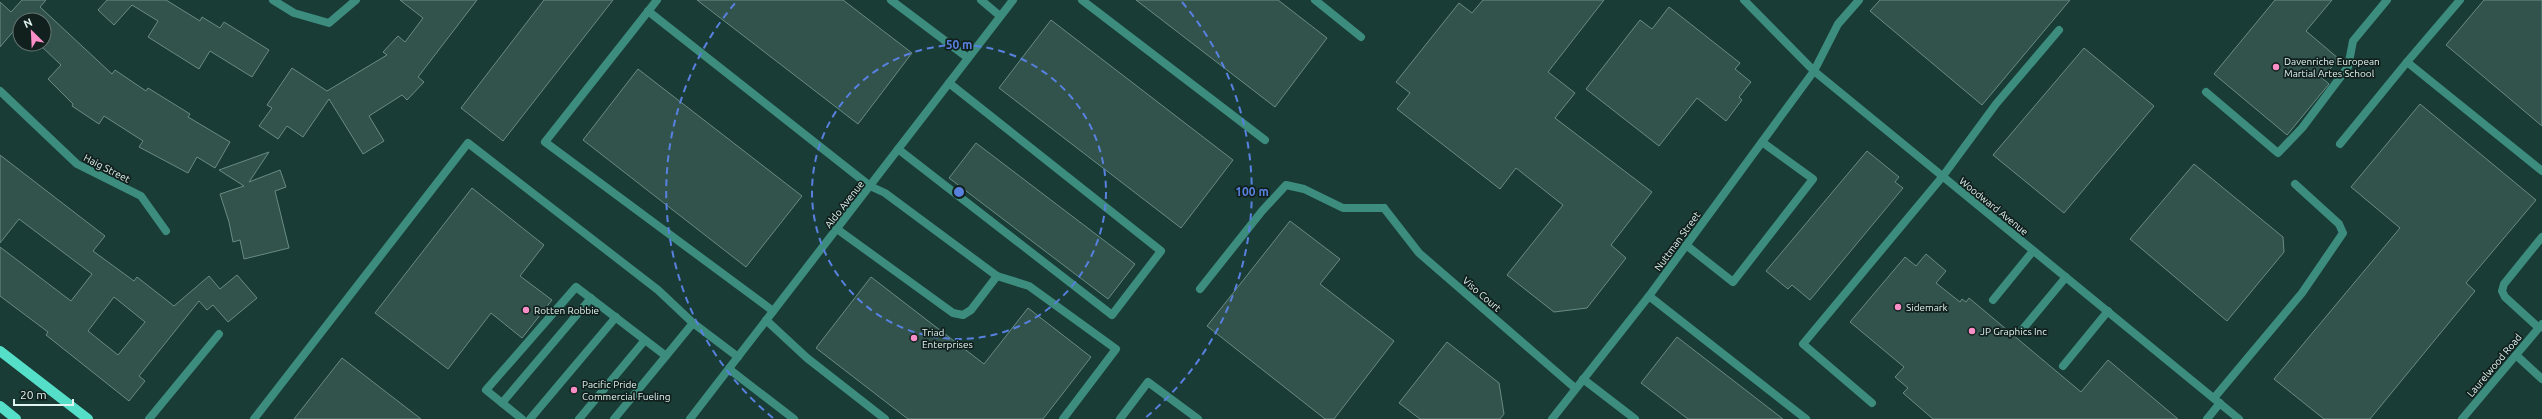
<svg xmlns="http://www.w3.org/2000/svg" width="2542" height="419" viewBox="0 0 2542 419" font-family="Ubuntu,sans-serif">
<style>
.building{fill:#31534c;stroke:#688b84;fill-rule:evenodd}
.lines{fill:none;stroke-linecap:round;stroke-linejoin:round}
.service{stroke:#3d8d7f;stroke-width:8}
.minor{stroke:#3d8d7f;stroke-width:8}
.tertiary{stroke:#3d8d7f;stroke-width:8}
.primary{stroke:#55dfc8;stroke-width:10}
.ring{fill:none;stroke:#5880df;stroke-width:2;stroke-dasharray:7 5}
.poi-dot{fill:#fa8fc7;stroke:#11201d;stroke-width:1.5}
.labels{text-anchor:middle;stroke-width:3.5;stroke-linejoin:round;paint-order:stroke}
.poi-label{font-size:10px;fill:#e1f4ef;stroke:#11201d;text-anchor:start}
.street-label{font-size:10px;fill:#e1f4ef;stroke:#11201d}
.centre{fill:#5880df;stroke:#11201d;stroke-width:2}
.ring-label{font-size:12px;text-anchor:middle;font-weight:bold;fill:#5880df;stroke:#11201d;stroke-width:3.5;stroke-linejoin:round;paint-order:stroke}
</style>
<rect width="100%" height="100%" fill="#1a3c36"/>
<g class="building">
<polygon points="22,0 46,0 40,7 112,74 115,70 146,91 148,88 190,114 188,117 230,142 215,168 197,157 188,173 139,147 143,141 104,116 99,124 72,106 73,104 48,79 61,65 39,44 44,44 44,20 20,20 20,29 17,27 0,47 0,2 11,12"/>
<polygon points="107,0 166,0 200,21 202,17 220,28 224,22 269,50 252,77 210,51 199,69 148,37 158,21 132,5 114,25 98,10"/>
<polygon points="400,0 477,0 418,77 424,82 407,100 402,95 369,116 384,141 363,154 329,99 303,137 287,126 278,139 259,126 272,108 267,105 292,68 327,91 387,55 383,52 398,36 405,42 423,18"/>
<polygon points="544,0 613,0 503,141 461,108"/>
<polygon points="697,0 843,0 912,53 858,124"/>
<polygon points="1136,0 1278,0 1327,38 1275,107"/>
<polygon points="1483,0 1604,0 1548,72 1575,93 1555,118 1652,192 1611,245 1626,258 1587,308 1554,312 1507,275 1563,205 1516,168 1500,189 1397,109 1410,93 1396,82 1459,3 1472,13"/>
<polygon points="1880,0 2070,0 1982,105 1870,11"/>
<polygon points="2275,0 2332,0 2306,31 2339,59 2322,78 2329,84 2287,135 2214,74"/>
<polygon points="2484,0 2542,0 2542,126 2446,45"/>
<polygon points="1669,7 1740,63 1735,69 1751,82 1739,97 1742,100 1726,121 1697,98 1659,146 1586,89 1640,20 1652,29"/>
<polygon points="1051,20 1233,160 1181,228 999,88"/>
<polygon points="2084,48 2154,106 2064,213 1993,155"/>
<polygon points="638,69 802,196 746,267 583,140"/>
<polygon points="2420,104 2536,200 2466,283 2475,291 2370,419 2324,419 2274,379 2400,228 2351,187"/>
<polygon points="976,143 1135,264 1108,299 949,178"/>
<polygon points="1867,151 1899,177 1895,182 1903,188 1810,300 1792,285 1788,289 1766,271"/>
<polygon points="269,152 249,182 280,170 286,187 275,191 289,248 244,259 240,240 233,242 229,222 220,194 244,186 219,170"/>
<path d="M0 155 105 236 93 251 134 281 137 277 174 306 209 276 220 289 237 275 257 298 228 322 213 305 207 310 199 301 139 376 145 381 129 401 46 335 48 332 0 296V247L71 301 92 274 19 219 0 243ZM114 297 145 322 118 355 88 331Z"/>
<polygon points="2194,164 2283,237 2284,252 2227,321 2130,239"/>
<polygon points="472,188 544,245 520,276 552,300 522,338 491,313 448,369 375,313"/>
<polygon points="1290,221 1340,259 1320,284 1394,341 1334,419 1325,419 1207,326"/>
<polygon points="1926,254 1946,271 1936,283 1960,302 1962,299 1966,302 1969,298 2081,392 2108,360 2178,419 1933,419 1903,393 1908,388 1895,377 1904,367 1850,322 1905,257 1916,266"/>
<polygon points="871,277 984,364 1028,308 1091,357 1043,419 908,419 816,348"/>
<polygon points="1677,337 1783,419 1688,419 1641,383"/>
<polygon points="1447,342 1499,383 1504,414 1500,419 1420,419 1399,403"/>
<polygon points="342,358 421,419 294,419"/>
</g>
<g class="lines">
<g class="service">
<polyline points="657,0 545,142 773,311"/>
<polyline points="891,0 968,58"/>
<polyline points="981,0 1000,16"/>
<polyline points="1082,0 1265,140"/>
<polyline points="1315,0 1361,37"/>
<polyline points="2460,0 2407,62 2542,171"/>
<polyline points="648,11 870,186 885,193 997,276 971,310 963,315 953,313 837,229"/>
<polyline points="1814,71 1838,24 1859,0"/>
<polyline points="2206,92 2278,153 2302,128 2348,67 2353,41 2387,0"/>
<polyline points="2340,144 2407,62"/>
<polyline points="898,149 1112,315 1161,251 949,83"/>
<polyline points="1686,245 1733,282 1813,179 1762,142"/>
<polyline points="997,276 1029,286 1116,349 1063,419"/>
<polyline points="1200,289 1262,211 1286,185 1304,189 1343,208 1384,208"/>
<polyline points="1649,296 1806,419"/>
<polyline points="1993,300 2033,251"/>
<polyline points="766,320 807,358 885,419"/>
<polyline points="2539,328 2505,297 2502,291 2504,284 2542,237"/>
<polyline points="2022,330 2066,277"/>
<polyline points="2063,366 2108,311"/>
<polyline points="729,369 794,419"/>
<polyline points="1583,379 1635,419"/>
<polyline points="2214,398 2302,293 2343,233 2339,224 2295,184"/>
<polyline points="502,403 591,298"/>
<polyline points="1872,403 1803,344 1943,176 1996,104 2059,30"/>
<polyline points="149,419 219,334"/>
<polyline points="254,419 468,143 658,290 693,323"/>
<polyline points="522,419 486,390 576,287 666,356 693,323 738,357"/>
<polyline points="530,419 616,317"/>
<polyline points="579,419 645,340"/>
<polyline points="614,419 666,356"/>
<polyline points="1120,419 1148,382 1198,419"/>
<polyline points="2207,419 2220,403"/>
</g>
<g class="minor">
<polyline points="273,0 294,13 329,23 356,0"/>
<polyline points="1744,0 1814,71 2239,419"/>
<polyline points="0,91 77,164 141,196 166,231"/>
<polyline points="1384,208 1419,253 1575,388"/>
<polyline points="2516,355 2542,379"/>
<polyline points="1552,419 1649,296 1814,71"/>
<polyline points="2462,419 2542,324"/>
</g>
<polyline class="tertiary" points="690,419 1013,0"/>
<g class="primary">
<polyline points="0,351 88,419"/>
<polyline points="0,406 16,419"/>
</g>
</g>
<g class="ring">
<circle cx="959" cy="192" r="147"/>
<path d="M773 418A293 293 0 0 1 736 2M1182 2A293 293 0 0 1 1145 418"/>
</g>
<g class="poi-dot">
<circle cx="2276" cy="67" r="4"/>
<circle cx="1898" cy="307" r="4"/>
<circle cx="526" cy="310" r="4"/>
<circle cx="1972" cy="331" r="4"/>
<circle cx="914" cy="338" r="4"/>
<circle cx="574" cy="390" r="4"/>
</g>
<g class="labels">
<g class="poi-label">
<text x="2284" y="65">Davenriche European<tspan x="2284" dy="12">Martial Artes School</tspan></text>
<text x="1906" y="311">Sidemark</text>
<text x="534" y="314">Rotten Robbie</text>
<text x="1980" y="335">JP Graphics Inc</text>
<text x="922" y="336">Triad<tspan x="922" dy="12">Enterprises</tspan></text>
<text x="582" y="388">Pacific Pride<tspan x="582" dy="12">Commercial Fueling</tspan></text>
</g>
<g class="street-label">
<text transform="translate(107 168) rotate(27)" y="4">Haig Street</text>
<text transform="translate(844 204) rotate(-52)" y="4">Aldo Avenue</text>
<text transform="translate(1994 206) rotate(39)" y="4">Woodward Avenue</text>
<text transform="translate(1677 241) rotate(-54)" y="4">Nuttman Street</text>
<text transform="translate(1482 294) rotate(41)" y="4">Viso Court</text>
<text transform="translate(2494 365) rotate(-50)" y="4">Laurelwood Road</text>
</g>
</g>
<circle cx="959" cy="192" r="6" class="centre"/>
<g class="ring-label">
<text x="959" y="49">50 m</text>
<text x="1252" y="196">100 m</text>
</g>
<g transform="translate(32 32) rotate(336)"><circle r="19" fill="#11201d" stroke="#647571"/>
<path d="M0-3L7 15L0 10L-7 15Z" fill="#fa8fc7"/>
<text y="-6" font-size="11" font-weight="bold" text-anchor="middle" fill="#e1f4ef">N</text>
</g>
<path d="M14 399v6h59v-6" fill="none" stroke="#e1f4ef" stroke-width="2"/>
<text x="20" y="399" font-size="12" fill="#e1f4ef" stroke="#11201d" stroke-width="3" paint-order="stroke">20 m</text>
</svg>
